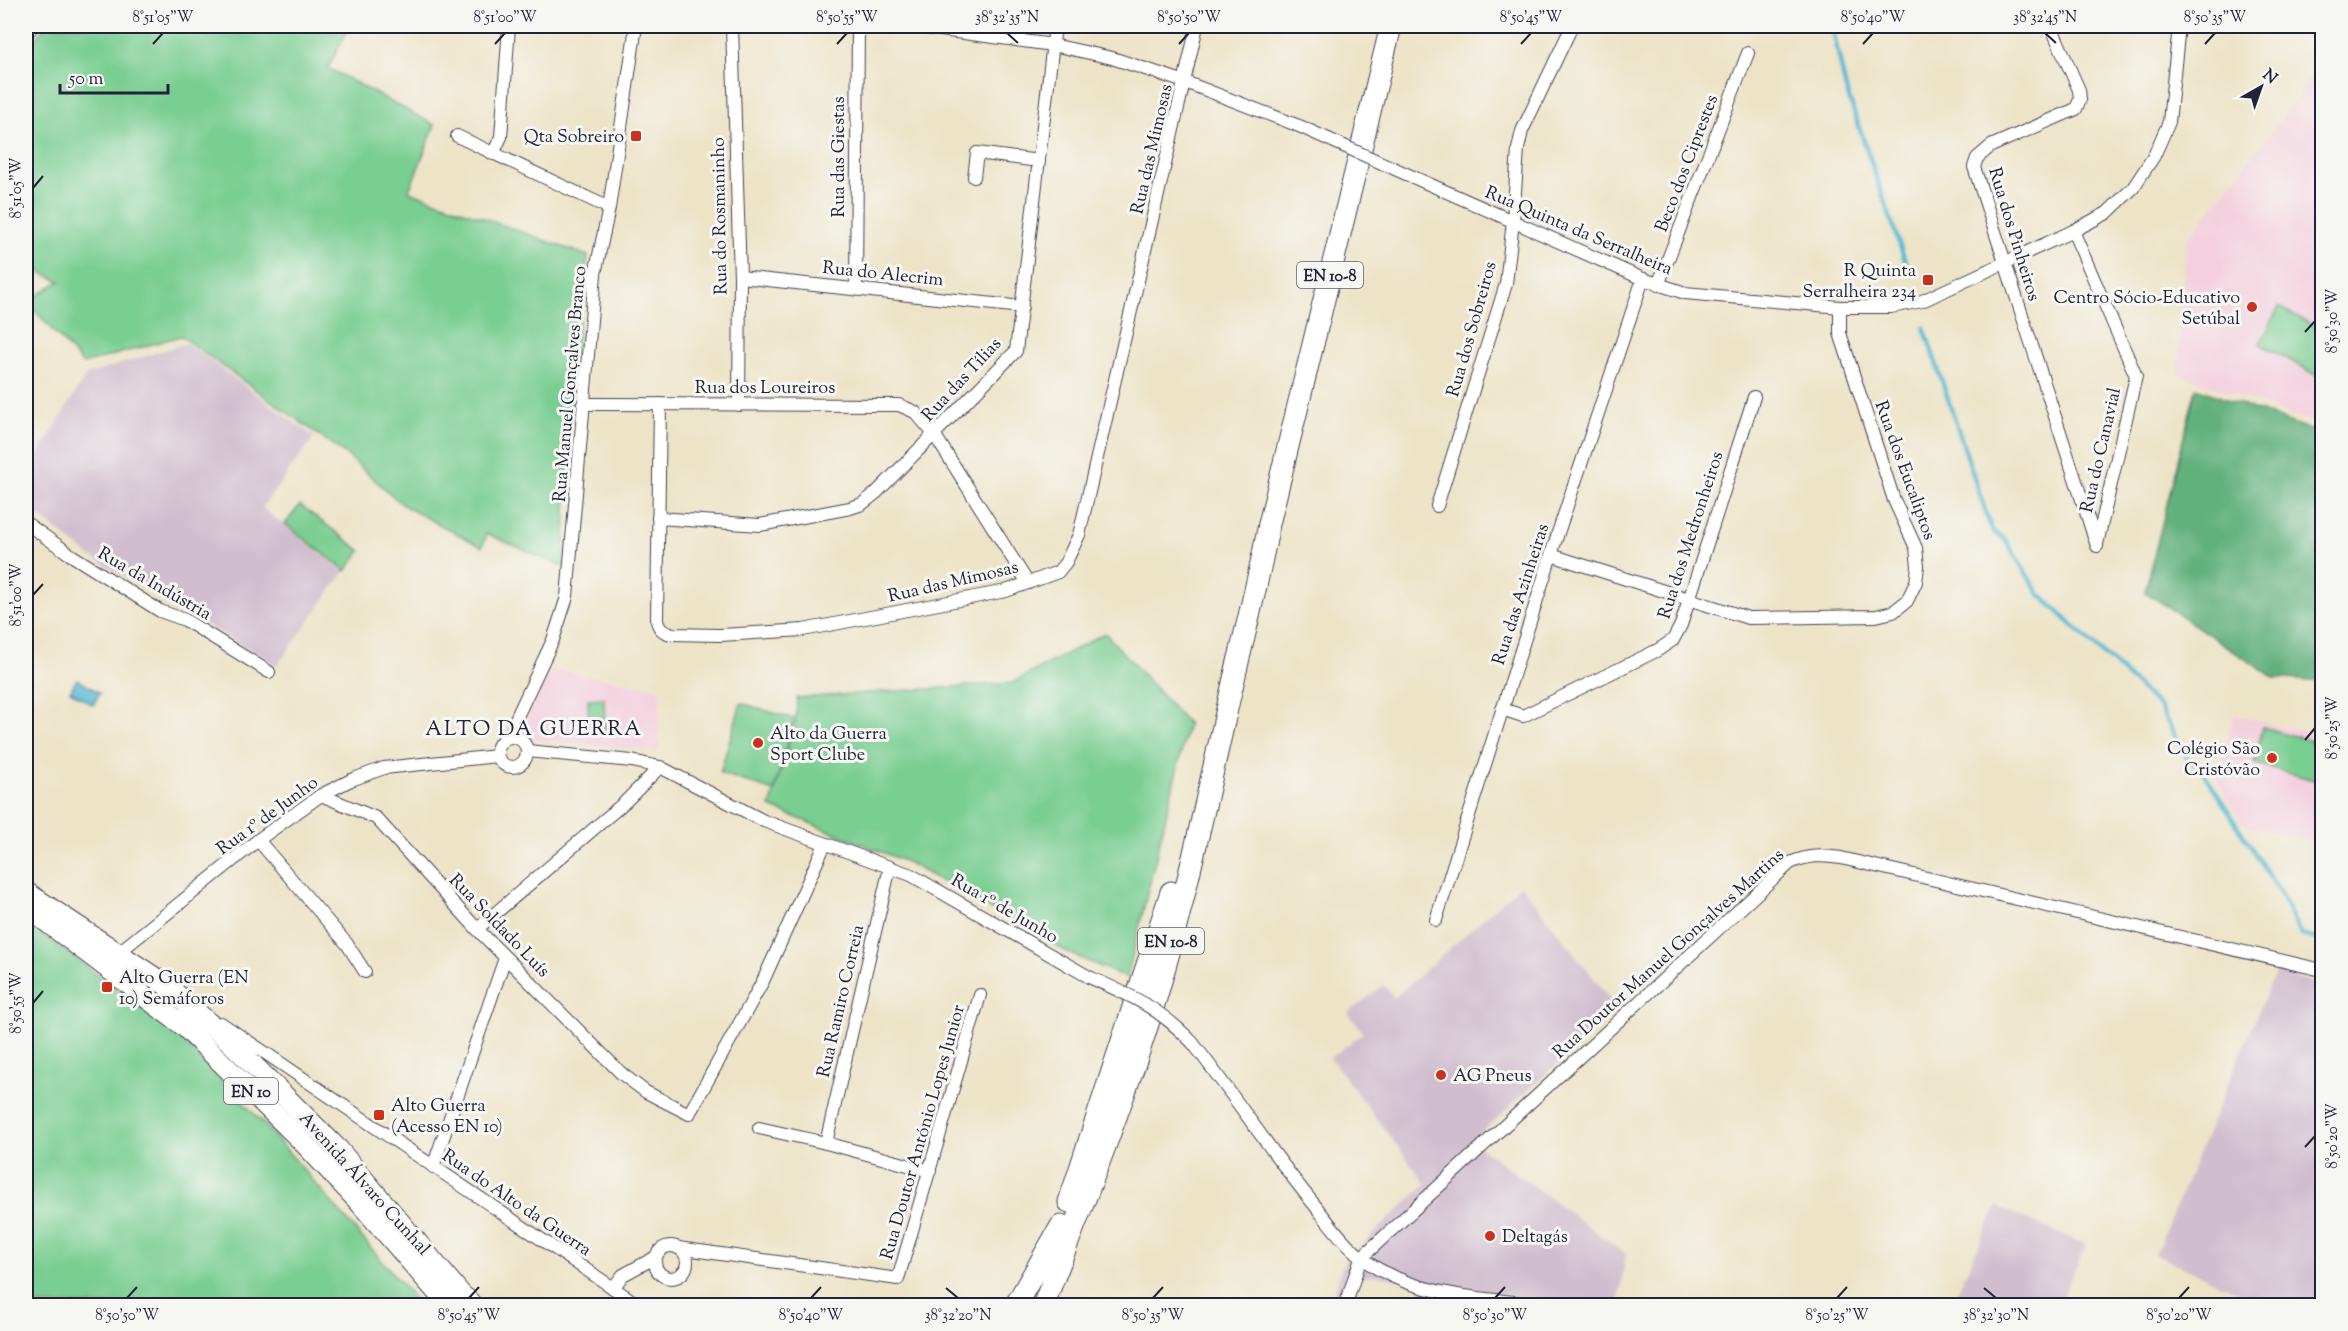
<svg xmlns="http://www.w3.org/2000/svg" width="2348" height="1331" viewBox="0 0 2348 1331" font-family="'Sorts Mill Goudy',serif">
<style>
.built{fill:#f4cfde}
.industrial{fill:#d0bdce}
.green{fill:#79ce91;stroke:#4e7866;stroke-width:1.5}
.forest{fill:#62b17b;stroke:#426a5b;stroke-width:1.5}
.water{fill:#53b7d2;stroke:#3a6c86;stroke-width:1.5}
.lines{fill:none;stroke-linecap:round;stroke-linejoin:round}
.stream{stroke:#53b7d2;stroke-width:4.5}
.minor-casing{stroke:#403f50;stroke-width:14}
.primary-casing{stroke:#403f50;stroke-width:22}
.trunk-casing{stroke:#403f50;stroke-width:23}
.minor{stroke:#fff;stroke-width:12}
.primary{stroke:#fff;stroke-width:20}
.trunk{stroke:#fff;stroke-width:21}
.minor-bridge-casing{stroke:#403f50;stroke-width:14;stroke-linecap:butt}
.minor-bridge{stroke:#fff;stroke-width:12}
.ticks{fill:none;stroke:#22223b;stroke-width:2}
.poi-dot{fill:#c8321e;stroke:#f6f6f2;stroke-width:2}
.labels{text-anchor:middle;stroke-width:6;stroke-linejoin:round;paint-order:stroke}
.shield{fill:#f6f6f2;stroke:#626272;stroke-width:1.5}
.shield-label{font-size:16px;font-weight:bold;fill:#22223b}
.poi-label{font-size:18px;fill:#22223b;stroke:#f6f6f2;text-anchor:start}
.street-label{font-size:18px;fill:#22223b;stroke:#f6f6f2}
.quarter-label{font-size:21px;letter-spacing:1.5px;fill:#22223b;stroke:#f6f6f2}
.neatline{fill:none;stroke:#22223b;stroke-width:2}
.ticks-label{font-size:15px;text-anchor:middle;fill:#22223b}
</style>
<rect width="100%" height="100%" fill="#f6f6f2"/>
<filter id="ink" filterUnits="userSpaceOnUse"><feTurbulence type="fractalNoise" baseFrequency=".0167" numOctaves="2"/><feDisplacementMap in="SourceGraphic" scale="12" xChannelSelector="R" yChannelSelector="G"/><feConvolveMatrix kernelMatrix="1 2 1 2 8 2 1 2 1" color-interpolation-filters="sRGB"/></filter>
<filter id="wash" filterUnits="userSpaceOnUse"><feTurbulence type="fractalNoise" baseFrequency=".008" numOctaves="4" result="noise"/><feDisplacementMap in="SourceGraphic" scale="24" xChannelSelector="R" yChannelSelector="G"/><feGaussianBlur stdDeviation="1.35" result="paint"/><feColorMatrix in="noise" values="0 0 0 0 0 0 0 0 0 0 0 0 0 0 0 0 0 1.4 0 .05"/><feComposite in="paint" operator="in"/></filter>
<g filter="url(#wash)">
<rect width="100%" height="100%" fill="#ede4c7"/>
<g class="built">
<polygon points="2322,56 2322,426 2178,374 2186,241 2300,95"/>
<polygon points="552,669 660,689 659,751 532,739 525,724"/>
<polygon points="2234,715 2322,736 2322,843 2243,825 2216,779"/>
</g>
<g class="industrial">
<polygon points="187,343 314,437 262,508 344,572 277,666 90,556 26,505 26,475 86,375"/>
<polygon points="1521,885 1618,1009 1472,1141 1626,1254 1618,1305 1576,1305 1371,1275 1361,1278 1352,1305 1330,1306 1344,1262 1426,1184 1330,1058 1363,1033 1348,1013 1384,985 1394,998"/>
<polygon points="2276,971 2322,985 2322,1305 2268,1305 2155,1255"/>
<polygon points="1997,1206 2086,1245 2058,1305 1951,1305"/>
</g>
<g class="green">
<path d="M46 26H350L328 68 435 125 409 191 588 256C571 359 568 463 564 567L487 534 482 547 404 506 349 457 181 336 83 364 27 302 60 281 41 273 26 254V50Z"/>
<polygon points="2279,307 2322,330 2322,378 2260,344"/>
<polygon points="300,505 361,551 346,571 285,524"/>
<polygon points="1105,633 1188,724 1127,978 1069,953 909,863 770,807 796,719 797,698 1012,683"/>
<polygon points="604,698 605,731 589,732 588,699"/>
<polygon points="741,703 794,719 774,791 720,773"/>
<polygon points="2263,727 2322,744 2322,762 2317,781 2254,763"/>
<polygon points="26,922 175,1032 266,1126 420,1305 26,1305"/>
</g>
<polygon class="forest" points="2196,388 2322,434 2322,682 2274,678 2145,592"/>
<polygon class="water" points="77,679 100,693 93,705 70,691"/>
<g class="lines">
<g class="stream">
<polyline points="1832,26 1846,89 1910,275"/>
<polyline points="1924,327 1992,531 2004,538 2039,594 2159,706 2188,760 2200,767 2279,891 2301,935 2322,940"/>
</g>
</g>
</g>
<g filter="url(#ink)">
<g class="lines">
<g class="minor-casing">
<g id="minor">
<polyline points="732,26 740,277 739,405"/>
<polyline points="911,26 1053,45 1112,58 1185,82 1299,126"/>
<polyline points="2051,26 2079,90 2080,99 2076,109 1991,146 1977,158 1974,167 2097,546"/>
<polyline points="26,34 33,26"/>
<polyline points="457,136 609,208"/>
<polyline points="493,154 501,137 509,26"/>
<polyline points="974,177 977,153 1039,161"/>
<polyline points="1413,177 1643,279 1685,293 1840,307 1891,307 1922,301 2073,231 2107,213 2133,188 2154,156 2169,122 2179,26"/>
<polyline points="2073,231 2136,376 2097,544"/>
<polyline points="740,277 1022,307"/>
<polyline points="1658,285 1748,53"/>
<polyline points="856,288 858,26"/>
<polyline points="583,404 899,405 915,412 934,434 1028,583"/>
<path d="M660 404 657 621C659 629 663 632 671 634L721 635 803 630 1006 591 1058 572 1066 562 1079 535 1197 26"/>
<polyline points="1437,506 1506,284 1513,221 1518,149 1522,131 1572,26"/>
<polyline points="658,518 760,525 850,508 862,504 876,493 1016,351 1055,26"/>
<polyline points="26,523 71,555 160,611 185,620 269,672"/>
<polyline points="1551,555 1748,618 1876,616 1893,612 1907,601 1916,582 1918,566 1916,548 1894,500 1840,333 1840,307"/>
<polyline points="1502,709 1523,716 1658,650 1673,640 1681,625 1754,397"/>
<polyline points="512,737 514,723 553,640 567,597 595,274 609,208 636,26"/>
<circle cx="512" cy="752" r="15"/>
<polyline points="527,751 632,761 660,767 764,821 911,875 1089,977"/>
<polyline points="321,795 376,818 477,929 622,1074 646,1092 689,1114 763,981 825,844"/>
<polyline points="258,840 347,944 365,972"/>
<polyline points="1436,920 1557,536 1643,279"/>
<polyline points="477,929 625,802 660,767"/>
<polyline points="118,953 258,840 321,795 351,780 384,768 497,756"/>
<polyline points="221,1023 640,1306"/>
<path d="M1192 1042C1233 1094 1270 1151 1313 1203 1333 1228 1351 1254 1380 1270 1429 1298 1491 1298 1545 1306"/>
<polyline points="759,1128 826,1143 930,1171"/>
<polyline points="826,1143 890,867"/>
<polyline points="433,1167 505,958"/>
<circle cx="671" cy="1262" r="16"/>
<polyline points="678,1248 898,1279 980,995"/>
<polyline points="613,1288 623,1275 656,1257"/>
<path d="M1345 1306 1361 1258 1790 863C1808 855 1822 855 1841 858L2322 970"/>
</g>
</g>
<g class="primary-casing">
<g id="primary">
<polyline points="26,892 166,985 229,1041 338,1149 471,1306"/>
<polyline points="35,913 185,1027 300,1139 360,1203 449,1306"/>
</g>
</g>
<g class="trunk-casing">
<g id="trunk">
<polyline points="1069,1202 1171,892"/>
<polyline points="466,1299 472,1306"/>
<polyline points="1015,1306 1061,1226"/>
<path d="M1043 1306C1079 1214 1116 1123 1146 1030 1178 932 1199 831 1222 731 1237 662 1256 594 1269 524L1391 26"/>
</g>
</g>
<use href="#minor" class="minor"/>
<use href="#primary" class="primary"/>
<use href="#trunk" class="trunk"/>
<g class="minor-bridge-casing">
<g id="minor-bridge">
<polyline points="1299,126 1413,177"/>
<path d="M1089 977C1132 996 1158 1007 1192 1042"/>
</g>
</g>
<use href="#minor-bridge" class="minor-bridge"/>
</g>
</g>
<path class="ticks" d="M1007 33 1018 43M2045 33 2056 43M153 44 163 33M495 44 505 33M837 44 847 33M1179 44 1189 33M1521 44 1531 33M1863 44 1873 33M2205 44 2215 33M33 188 43 176M2305 332 2315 321M33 595 43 584M2305 740 2315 728M33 1003 43 991M2305 1147 2315 1136M946 1288 958 1298M1984 1288 1996 1298M127 1298 137 1287M469 1298 479 1287M811 1298 821 1287M1153 1298 1163 1287M1495 1298 1505 1287M1837 1298 1847 1287M2179 1298 2189 1287"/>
<g class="poi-dot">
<rect x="630" y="130" width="12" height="12" rx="3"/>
<rect x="1922" y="274" width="12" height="12" rx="3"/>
<circle cx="2252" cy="307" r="6"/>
<circle cx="758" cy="743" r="6"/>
<circle cx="2272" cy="758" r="6"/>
<rect x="101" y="981" width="12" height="12" rx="3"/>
<circle cx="1441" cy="1075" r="6"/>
<rect x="373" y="1109" width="12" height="12" rx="3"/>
<circle cx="1490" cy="1236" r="6"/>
</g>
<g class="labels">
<g class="shield">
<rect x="1297" y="262" width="66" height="26" rx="4.5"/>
<rect x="1138" y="928" width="66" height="26" rx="4.5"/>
<rect x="224" y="1078" width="54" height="26" rx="4.5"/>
</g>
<g class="shield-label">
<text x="1330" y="281">EN 10-8</text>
<text x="1171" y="947">EN 10-8</text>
<text x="251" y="1097">EN 10</text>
</g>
<g class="poi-label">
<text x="624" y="142" text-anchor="end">Qta Sobreiro</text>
<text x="1916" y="276" text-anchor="end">R Quinta<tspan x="1916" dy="21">Serralheira 234</tspan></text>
<text x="2240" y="303" text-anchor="end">Centro Sócio-Educativo<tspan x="2240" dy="21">Setúbal</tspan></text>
<text x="770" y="739">Alto da Guerra<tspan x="770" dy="21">Sport Clube</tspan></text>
<text x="2260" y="754" text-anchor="end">Colégio São<tspan x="2260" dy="21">Cristóvão</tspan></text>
<text x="119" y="983">Alto Guerra (EN<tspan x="119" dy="21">10) Semáforos</tspan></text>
<text x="1453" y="1081">AG Pneus</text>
<text x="391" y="1111">Alto Guerra<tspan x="391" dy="21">(Acesso EN 10)</tspan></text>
<text x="1502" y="1242">Deltagás</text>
</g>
<g class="street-label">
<text transform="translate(1151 149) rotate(-77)" y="6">Rua das Mimosas</text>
<text transform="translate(838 157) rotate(-90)" y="6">Rua das Giestas</text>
<text transform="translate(1686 163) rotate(-69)" y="6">Beco dos Ciprestes</text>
<text transform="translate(719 216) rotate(-91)" y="6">Rua do Rosmaninho</text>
<text transform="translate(1579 230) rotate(23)" y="6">Rua Quinta da Serralheira</text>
<text transform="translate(2015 234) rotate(73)" y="6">Rua dos Pinheiros</text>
<text transform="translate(883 273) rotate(6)" y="6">Rua do Alecrim</text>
<text transform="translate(1471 329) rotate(-74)" y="6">Rua dos Sobreiros</text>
<text transform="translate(961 379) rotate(-47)" y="6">Rua das Tílias</text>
<text transform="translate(569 384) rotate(-85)" y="6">Rua Manuel Gonçalves Branco</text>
<text x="765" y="393">Rua dos Loureiros</text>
<text transform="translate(2100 450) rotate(-77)" y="6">Rua do Canavial</text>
<text transform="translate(1906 470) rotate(70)" y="6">Rua dos Eucaliptos</text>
<text transform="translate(1690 535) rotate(-72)" y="6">Rua dos Medronheiros</text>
<text transform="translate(953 581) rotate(-13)" y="6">Rua das Mimosas</text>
<text transform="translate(155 583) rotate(30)" y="6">Rua da Indústria</text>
<text transform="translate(1520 594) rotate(-72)" y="6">Rua das Azinheiras</text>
<text transform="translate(267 815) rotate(-36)" y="6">Rua 1º de Junho</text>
<text transform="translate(1005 908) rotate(30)" y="6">Rua 1º de Junho</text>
<text transform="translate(500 925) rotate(46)" y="6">Rua Soldado Luís</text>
<text transform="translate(1668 953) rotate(-42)" y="6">Rua Doutor Manuel Gonçalves Martins</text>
<text transform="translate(840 1001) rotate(-77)" y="6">Rua Ramiro Correia</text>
<text transform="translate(922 1132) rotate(-74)" y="6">Rua Doutor António Lopes Junior</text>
<text transform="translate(365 1183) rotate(48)" y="6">Avenida Álvaro Cunhal</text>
<text transform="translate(517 1202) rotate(34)" y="6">Rua do Alto da Guerra</text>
</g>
<g class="quarter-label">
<text x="534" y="735">ALTO DA GUERRA</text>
</g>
</g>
<rect width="2348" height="1331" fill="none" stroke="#f6f6f2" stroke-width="66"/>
<g transform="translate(2261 87) rotate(40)" stroke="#f6f6f2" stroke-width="4.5" paint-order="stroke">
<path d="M0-4.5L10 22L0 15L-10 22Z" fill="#22223b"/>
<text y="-9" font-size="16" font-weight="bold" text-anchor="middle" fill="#22223b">N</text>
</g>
<path d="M60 84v9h108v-9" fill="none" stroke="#22223b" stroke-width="3"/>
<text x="69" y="84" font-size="18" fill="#22223b" stroke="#f6f6f2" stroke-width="4.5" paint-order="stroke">50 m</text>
<rect x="33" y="33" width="2282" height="1265" class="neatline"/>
<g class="ticks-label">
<text x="163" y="22">8°51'05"W</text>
<text x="505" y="22">8°51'00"W</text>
<text x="847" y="22">8°50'55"W</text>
<text x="1007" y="22">38°32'35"N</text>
<text x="1189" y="22">8°50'50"W</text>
<text x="1531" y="22">8°50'45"W</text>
<text x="1873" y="22">8°50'40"W</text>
<text x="2045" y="22">38°32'45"N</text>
<text x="2215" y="22">8°50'35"W</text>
<text transform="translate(16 188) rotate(-90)" y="5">8°51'05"W</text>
<text transform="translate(2332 321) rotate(-90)" y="5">8°50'30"W</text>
<text transform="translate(16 595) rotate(-90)" y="5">8°51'00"W</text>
<text transform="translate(2332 728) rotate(-90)" y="5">8°50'25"W</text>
<text transform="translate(16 1003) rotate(-90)" y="5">8°50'55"W</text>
<text transform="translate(2332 1136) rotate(-90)" y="5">8°50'20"W</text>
<text x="127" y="1320">8°50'50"W</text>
<text x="469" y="1320">8°50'45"W</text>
<text x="811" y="1320">8°50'40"W</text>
<text x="958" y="1320">38°32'20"N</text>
<text x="1153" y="1320">8°50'35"W</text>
<text x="1495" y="1320">8°50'30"W</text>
<text x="1837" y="1320">8°50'25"W</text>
<text x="1996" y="1320">38°32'30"N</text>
<text x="2179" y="1320">8°50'20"W</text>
</g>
</svg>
